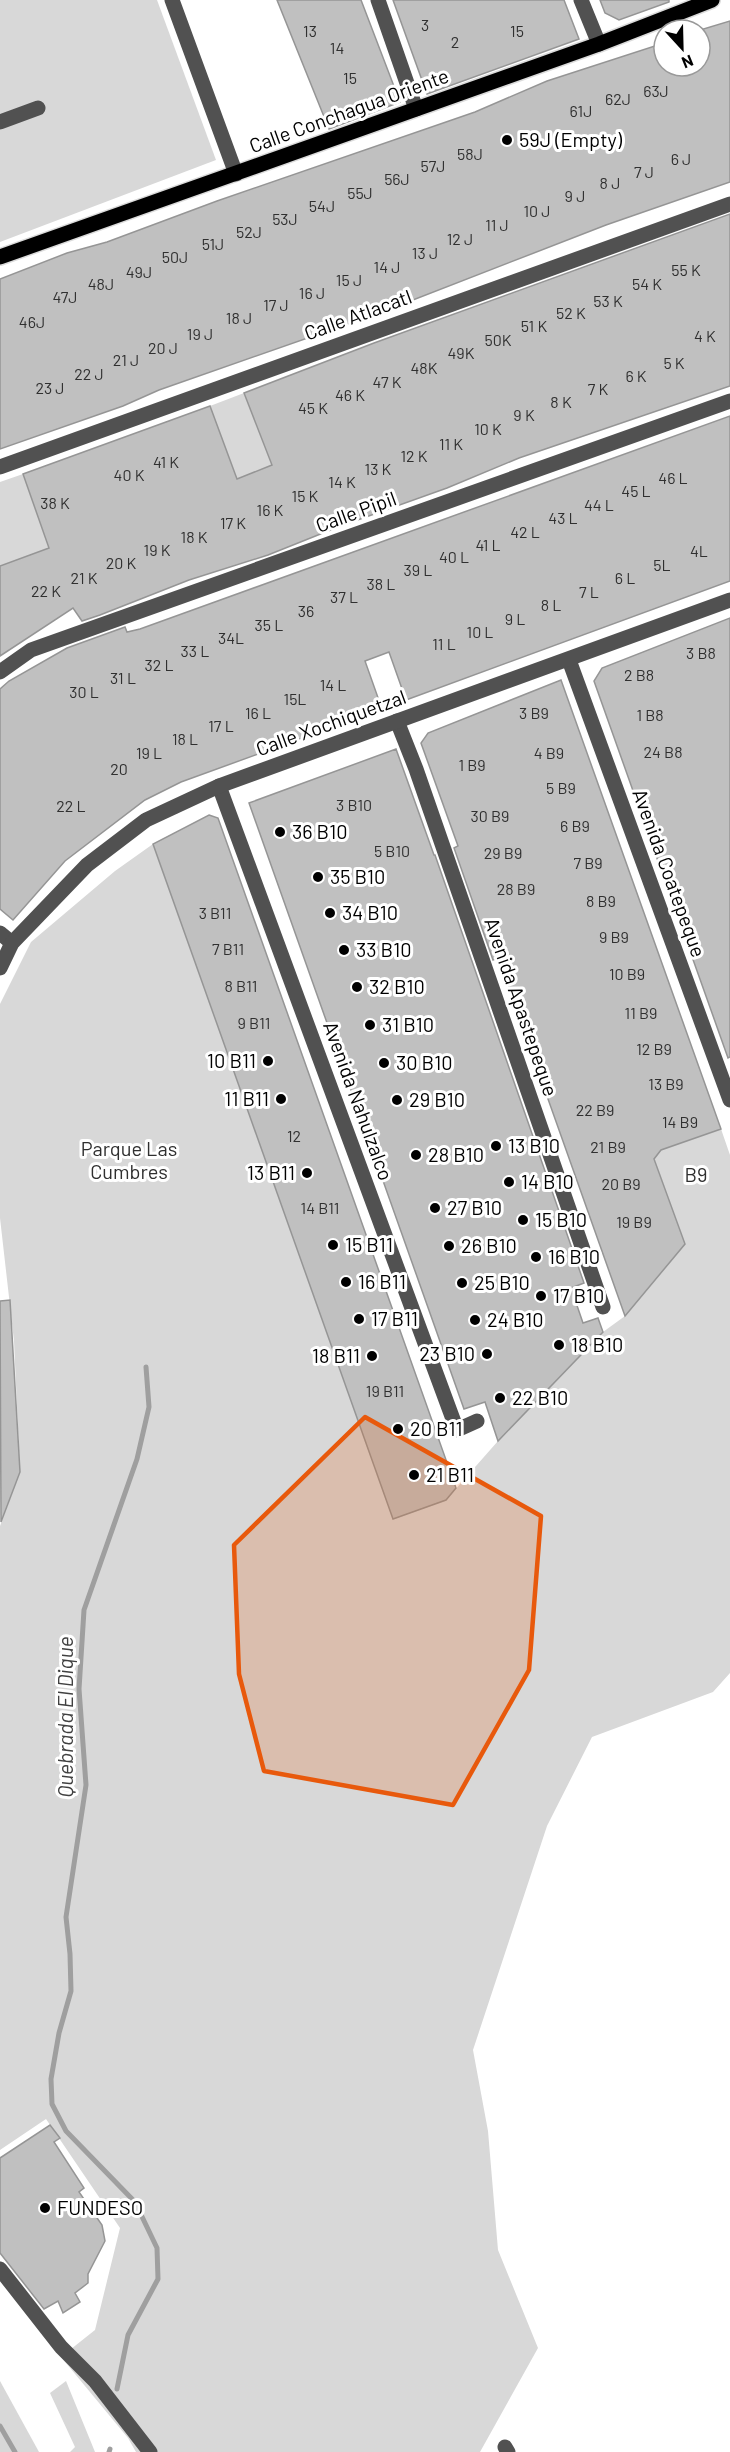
<svg xmlns="http://www.w3.org/2000/svg" width="730" height="2452" viewBox="0 0 730 2452" font-family="Barlow,sans-serif">
<style>
.green{fill:#d8d8d8}
.lines{fill:none;stroke-linecap:round;stroke-linejoin:round}
.stream{stroke:#9f9f9f;stroke-width:5}
.building{fill:#c0c0c0;stroke:#959595;stroke-width:1.5}
.major-casing{stroke:#dbdbdb;stroke-width:18}
.minor{stroke:#515151;stroke-width:15}
.major{stroke:#000;stroke-width:15}
.marked{fill:#e8590c;fill-opacity:0.2;stroke:#e8590c;stroke-width:4.5;stroke-linejoin:round}
.poi-dot{fill:#000;stroke:#fff;stroke-width:2}
.labels{text-anchor:middle;stroke-width:6;stroke-linejoin:round;paint-order:stroke}
.number-label{font-size:16px;fill:#303030}
.street-label{font-size:20px;fill:#000;stroke:#fff}
.poi-label{font-size:20px;fill:#000;stroke:#fff;text-anchor:start}
.park-label{font-size:20px;fill:#2f2f2f;stroke:#fff}
.water-label{font-size:21px;font-style:italic;fill:#404040;stroke:#fff}
</style>
<rect width="100%" height="100%" fill="#fff"/>
<g class="green">
<polygon points="0,0 157,0 216,160 0,242"/>
<polygon points="244,393 272,465 237,479 210,406"/>
<polygon points="23,474 49,548 0,566 0,482"/>
<polygon points="153,844 393,1519 446,1500 498,1441 603,1332 625,1316 685,1244 652,1153 721,1129 730,1155 730,1673 713,1692 592,1737 547,1826 473,2050 488,2131 498,2250 538,2348 480,2452 136,2452 128,2438 61,2357 95,2330 120,2228 46,2119 0,2150 0,1526 20,1472 14,1341 0,1218 0,1004 31,942 115,871"/>
<polygon points="0,2381 39,2452 0,2452"/>
<polygon points="66,2381 95,2452 70,2452 75,2447 50,2393"/>
</g>
<g class="lines">
<g class="stream">
<polyline points="117,2389 128,2335 158,2279 157,2248 135,2202 66,2131 52,2104 51,2079 59,2033 71,1991 70,1954 66,1917 86,1785 79,1689 84,1610 137,1459 149,1407 146,1367"/>
<polyline points="0,2426 15,2452"/>
<polyline points="109,2452 110,2449"/>
</g>
</g>
<g class="building">
<polygon points="277,0 361,0 400,102 329,129"/>
<polygon points="393,0 564,0 579,39 427,94"/>
<polygon points="600,0 669,0 669,2 619,20 605,13"/>
<polygon points="730,21 730,182 606,225 382,312 159,390 123,406 0,449 0,279 67,253 107,242 217,201 475,112 547,81 664,43 664,66 700,66 700,30"/>
<polygon points="730,214 730,386 519,458 447,488 338,527 268,555 189,580 100,615 82,621 73,608 0,656 0,566 49,548 23,474 210,406 237,479 272,465 244,393 374,343"/>
<polygon points="730,416 730,581 406,700 389,652 365,661 382,709 181,782 145,800 65,861 13,920 0,909 0,689 9,681 67,648 125,627 127,632 140,629"/>
<polygon points="730,618 730,1057 728,1058 594,681 602,668"/>
<polygon points="561,680 721,1129 661,1150 654,1159 685,1244 625,1316 498,958 493,960 454,848 458,846 421,743 428,733"/>
<polygon points="396,749 434,855 435,855 584,1283 571,1288 583,1323 598,1318 603,1332 498,1441 485,1402 464,1409 249,803"/>
<polygon points="209,815 218,818 456,1488 446,1500 393,1519 153,844"/>
<polygon points="10,1300 20,1472 1,1522 0,1301"/>
<polygon points="50,2125 60,2138 54,2142 84,2188 79,2192 102,2225 105,2241 88,2274 88,2283 75,2293 80,2302 63,2313 58,2301 44,2309 0,2253 0,2158"/>
</g>
<g class="lines">
<g class="major-casing">
<polyline id="major" points="0,257 599,44 712,0"/>
</g>
<g class="minor">
<polyline points="172,0 236,174"/>
<polyline points="378,0 416,109"/>
<polyline points="581,0 599,44"/>
<polyline points="0,122 38,108"/>
<polyline points="0,467 730,204"/>
<polyline points="569,660 730,1100"/>
<polyline points="0,672 31,650 730,401"/>
<polyline points="397,721 416,769 603,1307"/>
<polyline points="219,786 457,1430 477,1421"/>
<polyline points="0,933 12,943"/>
<polyline points="0,968 12,943 87,865 146,820 219,786 730,600"/>
<polyline points="0,2269 61,2347 95,2381 150,2452"/>
<polyline points="505,2447 508,2452"/>
</g>
<use href="#major" class="major"/>
</g>
<path class="marked" d="M365 1417 541 1516 529 1670 453 1805 264 1771 239 1674 234 1545Z"/>
<g class="poi-dot">
<circle cx="507" cy="140" r="6"/>
<circle cx="280" cy="832" r="6"/>
<circle cx="318" cy="877" r="6"/>
<circle cx="330" cy="913" r="6"/>
<circle cx="344" cy="950" r="6"/>
<circle cx="357" cy="987" r="6"/>
<circle cx="370" cy="1025" r="6"/>
<circle cx="268" cy="1061" r="6"/>
<circle cx="384" cy="1063" r="6"/>
<circle cx="281" cy="1099" r="6"/>
<circle cx="397" cy="1100" r="6"/>
<circle cx="496" cy="1146" r="6"/>
<circle cx="416" cy="1155" r="6"/>
<circle cx="307" cy="1173" r="6"/>
<circle cx="509" cy="1182" r="6"/>
<circle cx="435" cy="1208" r="6"/>
<circle cx="523" cy="1220" r="6"/>
<circle cx="333" cy="1245" r="6"/>
<circle cx="449" cy="1246" r="6"/>
<circle cx="536" cy="1257" r="6"/>
<circle cx="346" cy="1282" r="6"/>
<circle cx="462" cy="1283" r="6"/>
<circle cx="541" cy="1296" r="6"/>
<circle cx="359" cy="1319" r="6"/>
<circle cx="475" cy="1320" r="6"/>
<circle cx="559" cy="1345" r="6"/>
<circle cx="487" cy="1354" r="6"/>
<circle cx="372" cy="1356" r="6"/>
<circle cx="500" cy="1398" r="6"/>
<circle cx="398" cy="1429" r="6"/>
<circle cx="414" cy="1475" r="6"/>
<circle cx="45" cy="2208" r="6"/>
</g>
<g class="labels">
<g class="number-label">
<text x="425" y="31">3</text>
<text x="310" y="37">13</text>
<text x="517" y="37">15</text>
<text x="455" y="48">2</text>
<text x="337" y="54">14</text>
<text x="350" y="84">15</text>
<text x="656" y="97">63J</text>
<text x="618" y="105">62J</text>
<text x="581" y="117">61J</text>
<text x="470" y="160">58J</text>
<text x="681" y="165">6 J</text>
<text x="433" y="172">57J</text>
<text x="644" y="178">7 J</text>
<text x="397" y="185">56J</text>
<text x="610" y="189">8 J</text>
<text x="360" y="199">55J</text>
<text x="575" y="202">9 J</text>
<text x="322" y="212">54J</text>
<text x="537" y="217">10 J</text>
<text x="285" y="225">53J</text>
<text x="497" y="231">11 J</text>
<text x="249" y="238">52J</text>
<text x="460" y="245">12 J</text>
<text x="213" y="250">51J</text>
<text x="425" y="259">13 J</text>
<text x="175" y="263">50J</text>
<text x="387" y="273">14 J</text>
<text x="686" y="276">55 K</text>
<text x="139" y="278">49J</text>
<text x="349" y="286">15 J</text>
<text x="101" y="290">48J</text>
<text x="647" y="290">54 K</text>
<text x="312" y="299">16 J</text>
<text x="65" y="303">47J</text>
<text x="608" y="307">53 K</text>
<text x="276" y="311">17 J</text>
<text x="571" y="319">52 K</text>
<text x="239" y="324">18 J</text>
<text x="32" y="328">46J</text>
<text x="534" y="332">51 K</text>
<text x="200" y="340">19 J</text>
<text x="705" y="342">4 K</text>
<text x="498" y="346">50K</text>
<text x="163" y="354">20 J</text>
<text x="461" y="359">49K</text>
<text x="126" y="366">21 J</text>
<text x="674" y="369">5 K</text>
<text x="424" y="374">48K</text>
<text x="89" y="380">22 J</text>
<text x="636" y="382">6 K</text>
<text x="387" y="388">47 K</text>
<text x="50" y="394">23 J</text>
<text x="598" y="395">7 K</text>
<text x="350" y="401">46 K</text>
<text x="561" y="408">8 K</text>
<text x="313" y="414">45 K</text>
<text x="524" y="421">9 K</text>
<text x="488" y="435">10 K</text>
<text x="451" y="450">11 K</text>
<text x="414" y="462">12 K</text>
<text x="166" y="468">41 K</text>
<text x="378" y="475">13 K</text>
<text x="129" y="481">40 K</text>
<text x="673" y="484">46 L</text>
<text x="342" y="488">14 K</text>
<text x="636" y="497">45 L</text>
<text x="305" y="502">15 K</text>
<text x="55" y="509">38 K</text>
<text x="599" y="511">44 L</text>
<text x="270" y="516">16 K</text>
<text x="563" y="524">43 L</text>
<text x="233" y="529">17 K</text>
<text x="525" y="538">42 L</text>
<text x="194" y="543">18 K</text>
<text x="488" y="551">41 L</text>
<text x="157" y="556">19 K</text>
<text x="699" y="557">4L</text>
<text x="454" y="563">40 L</text>
<text x="121" y="569">20 K</text>
<text x="662" y="571">5L</text>
<text x="418" y="576">39 L</text>
<text x="84" y="584">21 K</text>
<text x="625" y="584">6 L</text>
<text x="381" y="590">38 L</text>
<text x="46" y="597">22 K</text>
<text x="589" y="598">7 L</text>
<text x="344" y="603">37 L</text>
<text x="551" y="611">8 L</text>
<text x="306" y="617">36</text>
<text x="515" y="625">9 L</text>
<text x="269" y="631">35 L</text>
<text x="480" y="638">10 L</text>
<text x="231" y="644">34L</text>
<text x="444" y="650">11 L</text>
<text x="195" y="657">33 L</text>
<text x="701" y="659">3 B8</text>
<text x="159" y="671">32 L</text>
<text x="639" y="681">2 B8</text>
<text x="123" y="684">31 L</text>
<text x="333" y="691">14 L</text>
<text x="84" y="698">30 L</text>
<text x="295" y="705">15L</text>
<text x="258" y="719">16 L</text>
<text x="534" y="719">3 B9</text>
<text x="650" y="721">1 B8</text>
<text x="221" y="732">17 L</text>
<text x="185" y="745">18 L</text>
<text x="663" y="758">24 B8</text>
<text x="149" y="759">19 L</text>
<text x="549" y="759">4 B9</text>
<text x="472" y="771">1 B9</text>
<text x="119" y="775">20</text>
<text x="561" y="794">5 B9</text>
<text x="354" y="811">3 B10</text>
<text x="71" y="812">22 L</text>
<text x="490" y="822">30 B9</text>
<text x="575" y="832">6 B9</text>
<text x="392" y="857">5 B10</text>
<text x="503" y="859">29 B9</text>
<text x="588" y="869">7 B9</text>
<text x="516" y="895">28 B9</text>
<text x="601" y="907">8 B9</text>
<text x="215" y="919">3 B11</text>
<text x="614" y="943">9 B9</text>
<text x="228" y="955">7 B11</text>
<text x="627" y="980">10 B9</text>
<text x="241" y="992">8 B11</text>
<text x="641" y="1019">11 B9</text>
<text x="254" y="1029">9 B11</text>
<text x="654" y="1055">12 B9</text>
<text x="666" y="1090">13 B9</text>
<text x="595" y="1116">22 B9</text>
<text x="680" y="1128">14 B9</text>
<text x="294" y="1142">12</text>
<text x="608" y="1153">21 B9</text>
<text x="621" y="1190">20 B9</text>
<text x="320" y="1214">14 B11</text>
<text x="634" y="1228">19 B9</text>
<text x="385" y="1397">19 B11</text>
</g>
<g class="street-label">
<text transform="translate(349 111) rotate(-20)" y="7">Calle Conchagua Oriente</text>
<text transform="translate(358 315) rotate(-20)" y="7">Calle Atlacatl</text>
<text transform="translate(356 512) rotate(-20)" y="7">Calle Pipil</text>
<text transform="translate(331 723) rotate(-20)" y="7">Calle Xochiquetzal</text>
<text transform="translate(669 873) rotate(70)" y="7">Avenida Coatepeque</text>
<text transform="translate(521 1007) rotate(71)" y="7">Avenida Apastepeque</text>
<text transform="translate(358 1101) rotate(70)" y="7">Avenida Nahulzalco</text>
</g>
<g class="poi-label">
<text x="519" y="147">59J (Empty)</text>
<text x="292" y="839">36 B10</text>
<text x="330" y="884">35 B10</text>
<text x="342" y="920">34 B10</text>
<text x="356" y="957">33 B10</text>
<text x="369" y="994">32 B10</text>
<text x="382" y="1032">31 B10</text>
<text x="256" y="1068" text-anchor="end">10 B11</text>
<text x="396" y="1070">30 B10</text>
<text x="269" y="1106" text-anchor="end">11 B11</text>
<text x="409" y="1107">29 B10</text>
<text x="508" y="1153">13 B10</text>
<text x="428" y="1162">28 B10</text>
<text x="295" y="1180" text-anchor="end">13 B11</text>
<text x="521" y="1189">14 B10</text>
<text x="447" y="1215">27 B10</text>
<text x="535" y="1227">15 B10</text>
<text x="345" y="1252">15 B11</text>
<text x="461" y="1253">26 B10</text>
<text x="548" y="1264">16 B10</text>
<text x="358" y="1289">16 B11</text>
<text x="474" y="1290">25 B10</text>
<text x="553" y="1303">17 B10</text>
<text x="371" y="1326">17 B11</text>
<text x="487" y="1327">24 B10</text>
<text x="571" y="1352">18 B10</text>
<text x="475" y="1361" text-anchor="end">23 B10</text>
<text x="360" y="1363" text-anchor="end">18 B11</text>
<text x="512" y="1405">22 B10</text>
<text x="410" y="1436">20 B11</text>
<text x="426" y="1482">21 B11</text>
<text x="57" y="2215">FUNDESO</text>
</g>
<g class="park-label">
<text x="129" y="1156">Parque Las<tspan x="129" dy="23">Cumbres</tspan></text>
<text x="696" y="1182">B9</text>
</g>
<g class="water-label">
<text transform="translate(66 1717) rotate(-90)" y="7">Quebrada El Dique</text>
</g>
</g>
<g transform="translate(682 48) rotate(158)"><circle r="28" fill="#ffffff" stroke="#999999" stroke-width="1.5"/>
<path d="M0-4.5L10 22L0 15L-10 22Z" fill="#000000"/>
<text y="-9" font-size="16" font-weight="bold" text-anchor="middle" fill="#000000">N</text>
</g>
</svg>
